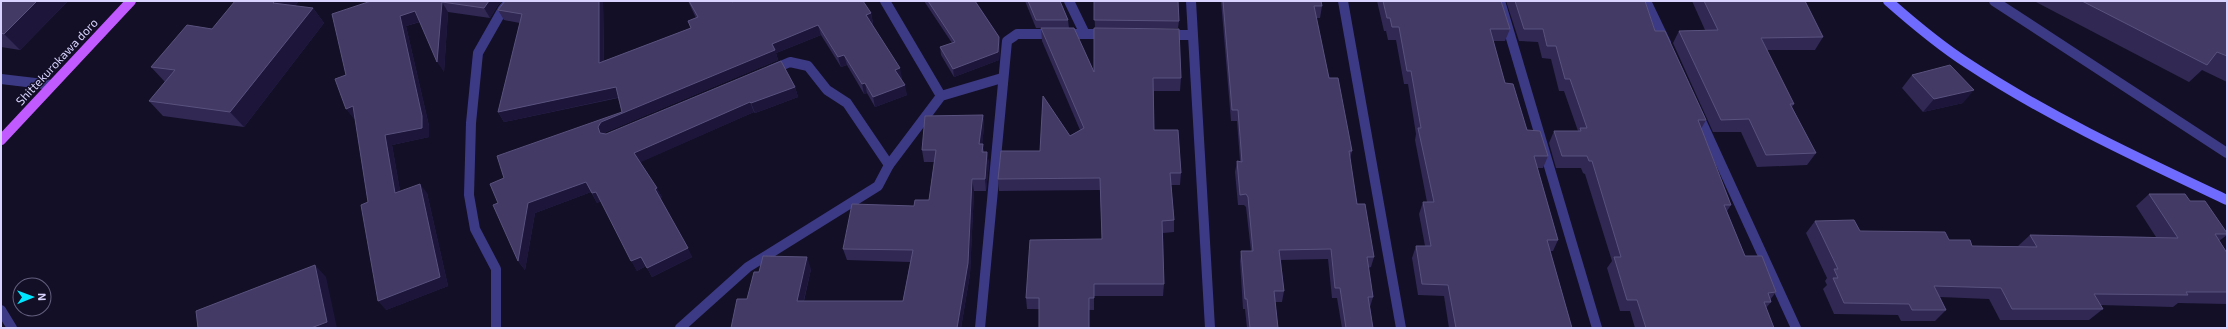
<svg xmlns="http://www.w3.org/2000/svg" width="2228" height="329" viewBox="0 0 2228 329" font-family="'Exo 2',sans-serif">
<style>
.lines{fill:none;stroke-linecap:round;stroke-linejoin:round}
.street{stroke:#3d3a85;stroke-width:10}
.secondary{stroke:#6f6bff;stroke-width:10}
.primary{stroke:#c25bff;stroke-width:10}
.wall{fill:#312854}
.shaded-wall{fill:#1d163a}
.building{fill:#433a66;stroke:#5a527e}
.labels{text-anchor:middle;stroke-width:3;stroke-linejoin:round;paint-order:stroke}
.street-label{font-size:12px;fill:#d9d4ff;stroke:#130f26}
</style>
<rect width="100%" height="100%" fill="#130f26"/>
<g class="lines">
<g class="street">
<polyline points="885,1 941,96"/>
<polyline points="1069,1 1085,34"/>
<polyline points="1191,1 1210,328"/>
<polyline points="1343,1 1401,328"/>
<polyline points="1500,1 1597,328"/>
<polyline points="1646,1 1666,43"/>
<polyline points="1994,1 2227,153"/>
<polyline points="1166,35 1192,35"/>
<polyline points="771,70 790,62 808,66 827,90 847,103 889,165"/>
<polyline points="1,79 52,85"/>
<polyline points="1698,114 1796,328"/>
<polyline points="1,310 12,328"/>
<polyline points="496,328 496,269 475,229 469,195 471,123 478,53 503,9 510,1"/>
<polyline points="680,328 748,267 878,186 889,165 941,96 1002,78"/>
<polyline points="980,328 1007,41 1017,34 1106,34"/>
</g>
<path class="secondary" d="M1888 1C1913 23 1939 45 1967 63 2049 117 2138 158 2227 200"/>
<polyline class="primary" points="1,140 131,1"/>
</g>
<g class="wall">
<polygon points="1,1 68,1 20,50 1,47"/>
<polygon points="299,1 295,6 313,8 324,23 244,127 163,116 149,101 165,82 151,67"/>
<polygon points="371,1 502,1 498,5 490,18 448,12 444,72 420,22 406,26 429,126 429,137 392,145 400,191 427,193 448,286 386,310 368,202 355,118 354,119 346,75"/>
<polygon points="505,1 603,1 604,61 691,28 688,21 696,18 688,1 732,1 732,2 871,13 873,23 872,24 902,78 901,79 907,95 875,107 867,93 864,94 847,65 841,67 821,35 776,53 778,60 606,132 605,134 606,134 795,87 798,97 755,113 754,112 640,162 662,197 660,198 692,257 652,277 646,266 637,271 601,201 597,203 591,192 535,213 525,270 518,261 498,203 504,178 622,112 618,98 504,122 498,112 520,23 504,20 498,10"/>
<polygon points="924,1 975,1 999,37 1000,45 999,60 954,77 941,55 940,47 952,43"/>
<polygon points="1025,1 1060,1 1068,20 1069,28 1036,28"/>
<polygon points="1094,1 1179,21 1178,28 1095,28"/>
<polygon points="1221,1 1321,1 1322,6 1320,18 1316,18 1329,78 1352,151 1350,159 1357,204 1374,257 1371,267 1368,268 1373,297 1370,307 1373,328 1342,328 1337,298 1332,298 1328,259 1281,260 1284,291 1282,302 1275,302 1278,328 1247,328 1245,309 1243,309 1240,261 1241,251 1251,251 1246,207 1244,205 1238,205 1235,172 1237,161 1240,161 1237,121 1231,121"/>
<polygon points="1377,1 1501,1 1510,29 1505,41 1493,41 1505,83 1527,130 1548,156 1543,168 1537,168 1558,240 1553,251 1550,251 1572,328 1449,328 1444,296 1418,295 1412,258 1416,246 1425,246 1419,214 1423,202 1427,202 1415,140 1416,134 1408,84 1404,84 1396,40 1388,40 1386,31 1384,31"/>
<polygon points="1506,1 1645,1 1655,31 1706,120 1701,129 1731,205 1727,211 1745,256 1776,292 1770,300 1771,302 1766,308 1774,328 1635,328 1630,311 1620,311 1607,268 1612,261 1585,174 1583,173 1581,168 1556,168 1549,143 1554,131 1578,131 1564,91 1559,91 1551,59 1542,58 1538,42 1519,41"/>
<polygon points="1692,1 1805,1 1823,37 1815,50 1767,50 1794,104 1792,107 1816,153 1807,165 1757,167 1741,132 1713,132 1673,43 1679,31 1705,30"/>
<polygon points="2034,1 2227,1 2227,82 2202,70 2189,82"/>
<polygon points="1041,28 1094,72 1181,78 1180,91 1154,91 1154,130 1181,173 1180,185 1171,185 1174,220 1174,232 1163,233 1164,284 1163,296 1094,296 1094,310 1027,309 1026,298 1102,239 1100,190 999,191 998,179 1040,151 1080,130 1042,41"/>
<polygon points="1912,75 1963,103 1923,112 1902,88"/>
<polygon points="983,115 984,127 982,144 984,152 987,152 989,164 986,191 974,191 970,274 961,328 747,299 759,272 811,269 804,301 903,301 910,262 847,260 843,249 914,206 929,200 934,162 924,162 922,150"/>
<polygon points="2149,194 2190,201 2227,233 2227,235 2219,241 2227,253 2227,304 2178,303 2173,307 2100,305 2103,309 2089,320 2000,320 1989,299 1940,297 1946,310 1935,321 1901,321 1898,315 1834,314 1823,289 1827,285 1825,281 1827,278 1806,233 1815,221 1860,231 1949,240 1972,246 2018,246 2030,235 2156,237 2136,206"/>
</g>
<g class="shaded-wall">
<polygon points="37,1 68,1 20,50 4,34"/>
<polygon points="275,1 299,1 285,18 273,3"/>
<polygon points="489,1 502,1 498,5 490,18 484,8"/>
<polygon points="599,1 603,1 604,73 599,63"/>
<polygon points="442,2 448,12 444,72 437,62"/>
<polygon points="313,8 324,23 244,127 230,112"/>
<polygon points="415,11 422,21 406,26 429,126 429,137 392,145 402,202 395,193 385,135 400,16"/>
<polygon points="871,13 873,23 868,25 866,15"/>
<polygon points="818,25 821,35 776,53 778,60 606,132 603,137 600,133 598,127 601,122 772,44"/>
<polygon points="999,37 1000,45 999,60 954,77 953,69"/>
<polygon points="844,55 847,65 841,67 838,57"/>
<polygon points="900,68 902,78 897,80 895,70"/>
<polygon points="865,83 867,93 864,94 862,84"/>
<polygon points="905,85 907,95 875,107 873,97"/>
<polygon points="616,87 620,97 504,122 498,112"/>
<polygon points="795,87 798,97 755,113 751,103"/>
<polygon points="1974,90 1963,103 1923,112 1934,99"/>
<polygon points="750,102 754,112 639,163 634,153"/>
<polygon points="353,106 361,116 354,119 346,109"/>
<polygon points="983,115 984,127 981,157 979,144"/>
<polygon points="987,152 989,164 986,191 985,179"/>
<polygon points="972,179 974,191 970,274 961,328 957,328"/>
<polygon points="586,182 591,192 535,213 525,270 518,261 528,203"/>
<polygon points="420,184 427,193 448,286 386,310 378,301"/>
<polygon points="657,188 662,197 660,198 655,189"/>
<polygon points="596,192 601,201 597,203 592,193"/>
<polygon points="688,248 692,257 652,277 647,268"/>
<polygon points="641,257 646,266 637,271 631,261"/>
<polygon points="807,257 811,269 801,312 797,301"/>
<polygon points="315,265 326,277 337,328 311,328"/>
</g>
<g class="building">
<polygon points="1,1 37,1 4,34 1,33"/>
<polygon points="235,1 275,1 273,3 313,8 230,112 149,101 175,70 151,67 187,25 212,29"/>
<polygon points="371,1 489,1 484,8 442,2 437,62 415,11 400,16 422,116 422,128 385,135 395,193 420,184 440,277 378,301 361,205 368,202 353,106 346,109 335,79 346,75 332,14"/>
<polygon points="505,1 599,1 599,63 691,28 688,21 698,17 689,1 732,1 732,2 735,1 863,1 871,13 866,15 900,68 895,70 905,85 873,97 865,83 862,84 844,55 838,57 818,25 772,44 775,50 601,122 598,127 600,133 606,134 781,61 795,87 751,103 750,102 634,153 657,188 655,189 688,248 647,268 641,257 631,261 596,192 592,193 586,182 528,203 518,261 493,205 498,203 490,184 504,178 497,156 622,112 616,87 498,112 522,14 498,10"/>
<polygon points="928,1 975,1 999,37 998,52 953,69 940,47 955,42"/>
<polygon points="1028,1 1060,1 1068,20 1036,20"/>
<polygon points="1094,1 1178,1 1179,21 1094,20"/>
<polygon points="1223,1 1321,1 1322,6 1314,6 1329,78 1338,78 1352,151 1349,151 1357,204 1365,204 1374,257 1367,257 1373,297 1368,297 1373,328 1346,328 1340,288 1335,288 1331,249 1279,250 1284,291 1274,291 1278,328 1250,328 1247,299 1245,299 1241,251 1253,251 1248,197 1246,194 1240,195 1237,161 1242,162 1238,110 1232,110"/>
<polygon points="1383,1 1501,1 1510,29 1490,29 1505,83 1513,84 1527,130 1540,131 1548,156 1534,156 1558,240 1547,240 1572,328 1456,328 1448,285 1422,284 1416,246 1431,246 1423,202 1434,202 1418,128 1421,128 1411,71 1407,71 1399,27 1392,27 1390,18 1387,18"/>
<polygon points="1515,1 1645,1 1655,31 1665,31 1706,120 1698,120 1731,205 1724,205 1745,256 1762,256 1776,292 1768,293 1771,302 1764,302 1774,328 1646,328 1637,300 1627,300 1614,257 1621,257 1592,161 1589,161 1587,156 1562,156 1554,131 1581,131 1580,128 1587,128 1570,79 1565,79 1556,46 1547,46 1543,29 1524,29"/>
<polygon points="1704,1 1805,1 1823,37 1761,38 1794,104 1790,104 1816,153 1766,155 1749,119 1721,120 1679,31 1718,30"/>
<polygon points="2082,1 2227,1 2227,56 2217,52 2207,65"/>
<polygon points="1041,28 1074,28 1094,72 1094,28 1179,29 1181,78 1153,78 1154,130 1178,130 1181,173 1170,173 1174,220 1162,221 1164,284 1094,284 1094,298 1089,298 1089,328 1039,328 1039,298 1026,298 1030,240 1102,239 1100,178 998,179 1001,151 1040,151 1043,96 1070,136 1084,128"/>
<polygon points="1950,65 1974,90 1934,99 1912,75"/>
<polygon points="983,115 979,144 983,144 982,152 987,152 985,179 972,179 968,263 957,328 731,328 737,299 747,299 754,272 759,272 763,256 807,257 797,301 903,301 913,250 843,249 852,204 914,206 915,200 929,200 936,150 922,150 925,116"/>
<polygon points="2149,194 2185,194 2190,201 2205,201 2227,233 2227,234 2215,234 2227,253 2227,292 2186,292 2188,295 2094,294 2103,309 2012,309 2001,288 1934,286 1946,310 1912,310 1909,304 1844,303 1833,278 1838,278 1834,269 1838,269 1815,221 1854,220 1860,231 1945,232 1949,240 1970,240 1972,246 2037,247 2030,235 2178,238"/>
<polygon points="315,265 327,322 311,328 198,328 196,311"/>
</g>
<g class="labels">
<g class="street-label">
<text transform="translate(57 62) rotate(-47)" y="4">Shittekurokawa doro</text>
</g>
</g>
<rect width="2228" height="329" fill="none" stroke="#d9d4ff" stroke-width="4"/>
<g transform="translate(32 297) rotate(89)"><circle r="19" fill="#130f26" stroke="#625e7d"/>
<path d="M0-3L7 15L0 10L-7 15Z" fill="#00e5ff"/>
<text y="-6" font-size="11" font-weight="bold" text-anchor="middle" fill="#d9d4ff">N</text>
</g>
</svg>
